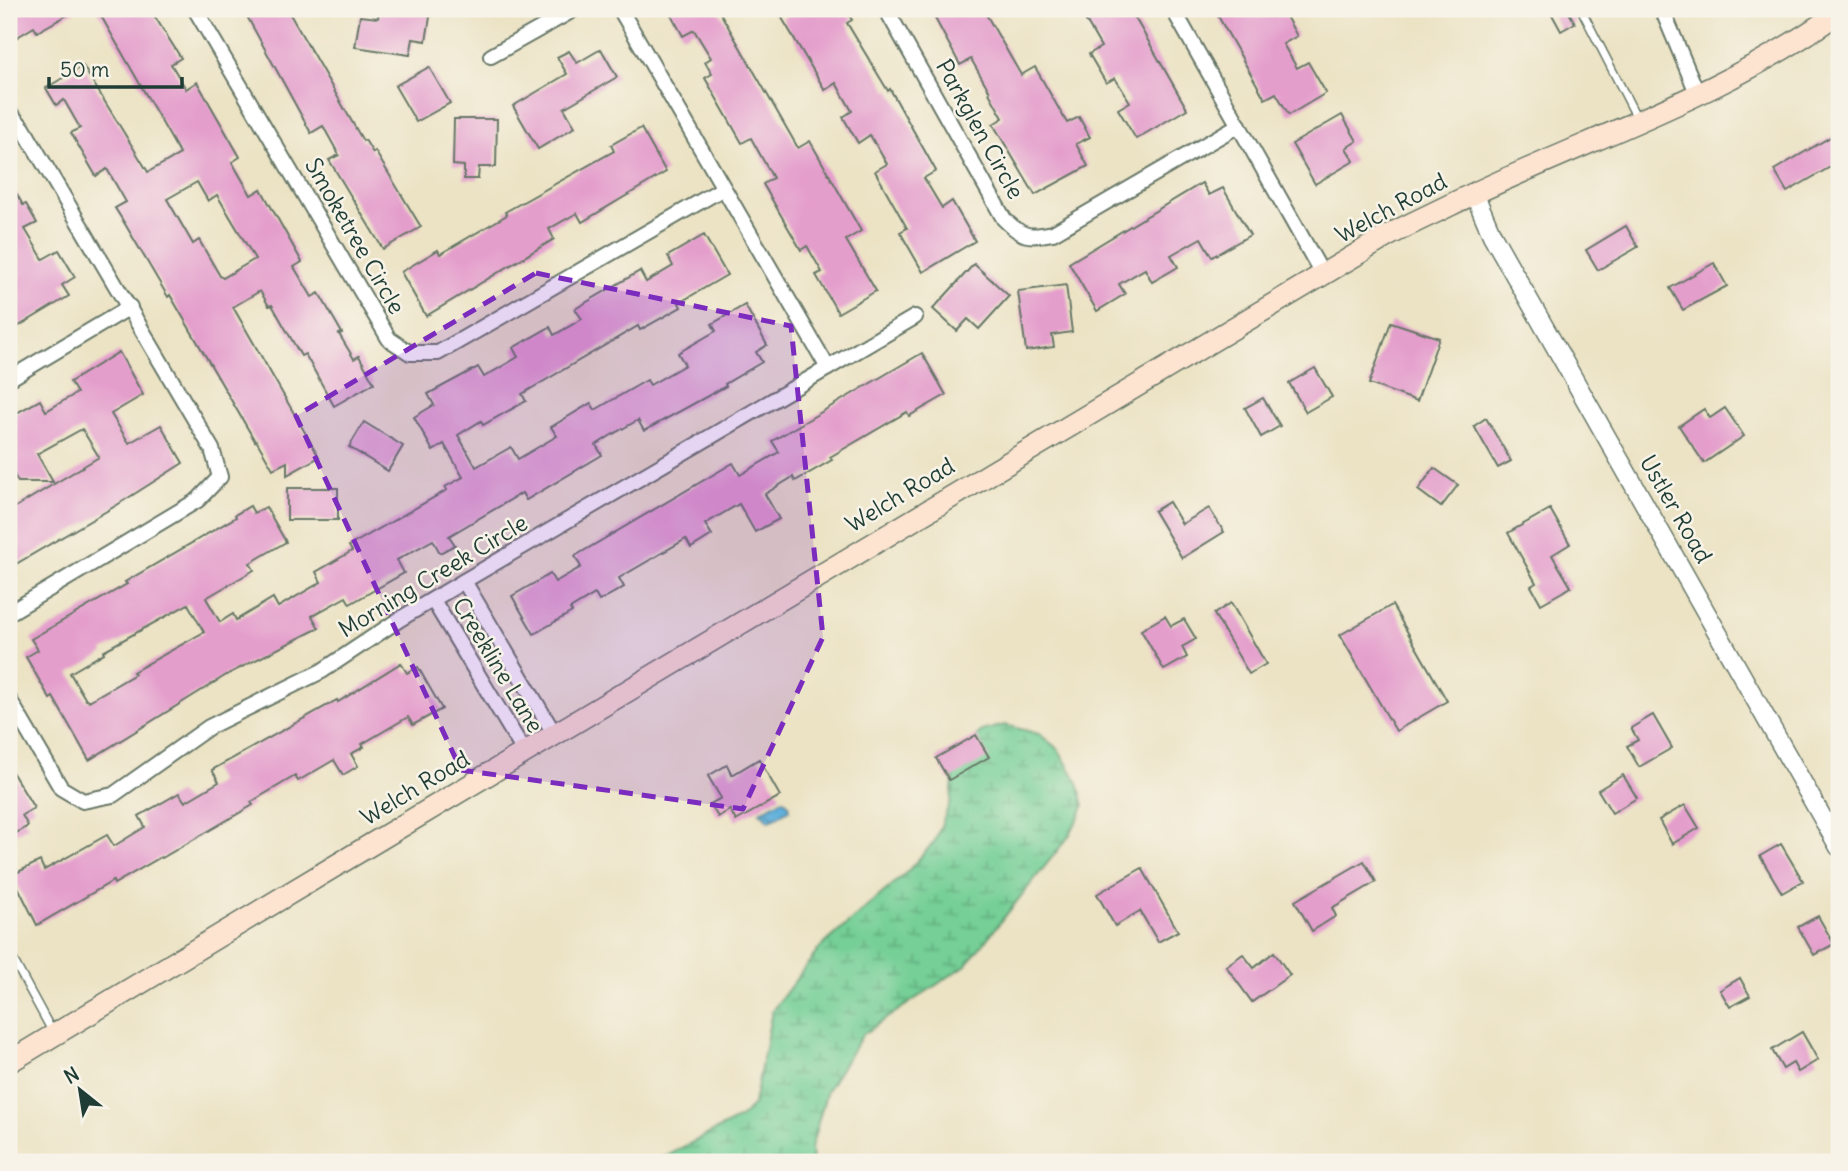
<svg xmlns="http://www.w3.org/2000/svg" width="1848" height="1171" viewBox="0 0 1848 1171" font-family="Delius,sans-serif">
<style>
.wetland{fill:url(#wetland-marsh);stroke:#4a8665;stroke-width:2}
.water{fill:url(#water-waves);stroke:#407688;stroke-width:2}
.building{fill:#e49ecc;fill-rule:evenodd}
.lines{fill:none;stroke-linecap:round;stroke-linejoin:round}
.service-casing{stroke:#677767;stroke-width:10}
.minor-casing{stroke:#677767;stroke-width:18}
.tertiary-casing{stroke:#677767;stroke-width:21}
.secondary-casing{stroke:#677767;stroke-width:24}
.service{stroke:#fff;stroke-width:7}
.minor{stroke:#fff;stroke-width:14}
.tertiary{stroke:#fff;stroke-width:18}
.secondary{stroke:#fde4d1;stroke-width:21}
.marked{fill:#7b2cbf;fill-opacity:0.2;stroke:#7b2cbf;stroke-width:5;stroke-dasharray:14 9;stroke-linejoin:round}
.labels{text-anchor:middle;stroke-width:5;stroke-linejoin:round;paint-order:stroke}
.street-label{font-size:23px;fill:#1f3d34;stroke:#f7f3e8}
</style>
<defs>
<pattern id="wetland-marsh" width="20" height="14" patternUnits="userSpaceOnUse" patternTransform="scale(1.75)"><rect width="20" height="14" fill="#75cf96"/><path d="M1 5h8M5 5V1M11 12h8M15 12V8" fill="none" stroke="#5fa97b"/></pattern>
<pattern id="water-waves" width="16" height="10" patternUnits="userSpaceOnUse" patternTransform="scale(1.75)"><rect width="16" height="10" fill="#61b0db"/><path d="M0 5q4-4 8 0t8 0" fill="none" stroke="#4f90b2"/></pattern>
</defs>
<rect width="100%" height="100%" fill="#f7f3e8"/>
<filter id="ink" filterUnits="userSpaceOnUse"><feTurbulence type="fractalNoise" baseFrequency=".0143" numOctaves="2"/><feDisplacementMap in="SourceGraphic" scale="14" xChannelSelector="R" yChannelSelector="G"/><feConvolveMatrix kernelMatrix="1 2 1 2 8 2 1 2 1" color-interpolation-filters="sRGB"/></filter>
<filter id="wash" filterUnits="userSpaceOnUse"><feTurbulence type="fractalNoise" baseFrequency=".00686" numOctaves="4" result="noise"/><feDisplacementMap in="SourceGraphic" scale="28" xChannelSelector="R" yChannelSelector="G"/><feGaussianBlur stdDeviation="1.57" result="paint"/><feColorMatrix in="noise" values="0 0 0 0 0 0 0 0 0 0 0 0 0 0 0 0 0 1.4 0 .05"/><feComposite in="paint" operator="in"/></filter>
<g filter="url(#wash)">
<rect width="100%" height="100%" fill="#ece3c5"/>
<polygon class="wetland" points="1005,725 1039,734 1058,749 1078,783 1084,806 1069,836 966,965 863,1034 827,1090 811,1148 812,1162 654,1162 740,1118 754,1104 772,1011 820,948 907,872 935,841 951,800 956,754 982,731"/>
<polygon class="water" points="783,799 789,804 789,810 769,821 760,812"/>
<g id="blocks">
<g class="building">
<polygon points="9,9 78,9 37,32 34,27 9,42"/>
<path d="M97 9H150L181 58 171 64 186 89 197 82 240 157 232 162 251 195 261 189 302 262 294 267 312 297 319 293 342 333 339 334 354 359 359 356 374 383 334 406 305 354 301 356 272 305 269 306 260 291 233 307 319 457 287 475V462L273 469 256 440 255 441 170 295 168 297 125 224 115 208 126 202 107 169 96 176 71 133 80 128 64 100 56 105 46 88 83 66 148 172 180 154ZM197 182 208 201 217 195 255 259 223 278 220 276 199 240 193 244 167 199Z"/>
<polygon points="243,9 287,9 363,141 365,140 373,153 375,151 421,227 383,249 329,160 339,155 323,126 311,133"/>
<polygon points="379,9 431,11 426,41 413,39 410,55 355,47 360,16 378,18"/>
<polygon points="668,9 718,9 798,148 810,141 861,231 846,240 876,291 838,313 816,275 822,272 807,246 801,250 763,184 773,178 751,138 742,143 705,78 712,74 705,62 711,58 694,30 683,36"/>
<polygon points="798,9 845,9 852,20 847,23 888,91 890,89 936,171 924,178 942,208 952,201 975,241 923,272 900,232 907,228 875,171 887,164 870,135 858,143 843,117 852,111 836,83 825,90 782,18"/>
<polygon points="930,9 983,9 1021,75 1035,67 1067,123 1079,117 1090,137 1076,144 1088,166 1035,195 993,124 1003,118 989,93 990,92 971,59 960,65"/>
<polygon points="1079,9 1130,9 1187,109 1136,139 1118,109 1130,102 1115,78 1106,83 1089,54 1101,47"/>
<polygon points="1214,9 1266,9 1271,17 1283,11 1297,36 1283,44 1297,68 1308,62 1326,93 1289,115 1276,93 1265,99"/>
<polygon points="1549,9 1567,9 1575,23 1561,31"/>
<polygon points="601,49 617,77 564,108 575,127 538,149 513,106 567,74 557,57 569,51 577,63"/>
<polygon points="429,67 450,103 416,122 395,86"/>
<polygon points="1342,115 1357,141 1346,148 1354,161 1315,184 1292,144"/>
<polygon points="454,119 497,119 496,167 479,167 478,179 464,179 464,166 453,165"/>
<polygon points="641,128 666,172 582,222 577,213 549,229 554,239 426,316 401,272 438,250 440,254 507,215 505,212 614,151 611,145"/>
<polygon points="1839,132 1839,162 1787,192 1774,170"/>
<polygon points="9,181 23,205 26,204 37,223 25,229 43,259 59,250 75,277 62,285 69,296 9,332"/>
<polygon points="1202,183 1209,195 1223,188 1250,235 1212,257 1201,238 1171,255 1178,267 1152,282 1145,269 1119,284 1125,294 1097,311 1069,263"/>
<polygon points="1626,226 1638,247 1598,270 1586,250"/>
<path d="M704 235 727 275 679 303 681 307 640 330 638 326 522 394 526 401 483 425 481 421 458 435 476 467 511 447 518 459 557 436 551 427 591 403 595 410 647 380 650 385 685 365 678 353 716 331 712 324 745 305 767 345 756 352 762 362 725 384 726 386 644 431 638 420 610 436 596 445 602 455 526 500 522 493 449 536 455 545 440 553 433 540 397 560 404 573 350 604 346 597 312 616 319 628 228 674 89 760 53 697 50 699 26 657 38 650 31 639 127 584 125 582 236 517 235 515 250 506 254 513 266 507 286 542 250 563 254 570 206 598 220 622 233 614 236 620 273 598 278 607 321 582 316 572 352 551 349 546 447 490 445 487 463 477 444 444 433 451 414 417 434 405 428 394 478 367 484 377 518 357 513 348 550 327 554 335 582 319 575 309 640 271 646 282 673 266 668 256ZM188 604 204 632 133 672 135 674 89 701 86 700 70 673 104 653 103 651Z"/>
<polygon points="1714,263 1727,286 1683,310 1670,288"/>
<polygon points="974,264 1009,296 979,329 968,319 957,331 933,309"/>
<polygon points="1066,285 1072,332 1052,335 1054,347 1026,351 1018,291"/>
<polygon points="1391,322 1439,338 1417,401 1369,384"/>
<polygon points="119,352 143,395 111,414 129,443 161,425 183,463 117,505 9,568 9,511 99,457 82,429 37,454 53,482 18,482 9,466 9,417 40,400 46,411 65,400 77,393 70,382"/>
<polygon points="922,353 946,395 909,416 907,412 830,457 832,460 795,481 793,477 765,494 779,519 755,532 739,504 705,524 712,535 691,548 686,539 619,578 624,587 599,601 595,594 570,609 572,612 534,634 512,596 550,574 555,582 581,567 575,556 733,463 740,475 779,452 772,441"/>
<polygon points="1315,368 1332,397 1306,412 1289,383"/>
<polygon points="1263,398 1280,426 1261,437 1245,408"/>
<polygon points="1725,408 1744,436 1704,463 1679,426 1704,409 1710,418"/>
<polygon points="1486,418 1511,461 1498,468 1474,426"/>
<polygon points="364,422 403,446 388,471 349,447"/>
<polygon points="1434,468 1458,485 1441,507 1418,490"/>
<rect x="287" y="488" width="51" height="32"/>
<polygon points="1169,502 1182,524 1209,508 1224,532 1182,558 1154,511"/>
<polygon points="1550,509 1570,544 1552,555 1571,587 1541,604 1531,586 1536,583 1508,533"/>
<polygon points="1231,603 1266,664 1249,674 1214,614"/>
<polygon points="1392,605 1447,701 1396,731 1340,635"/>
<polygon points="1165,616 1171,626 1184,619 1196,639 1182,647 1187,657 1164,670 1141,630"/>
<polygon points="401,663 407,673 418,667 442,709 413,725 408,717 362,744 364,747 351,754 358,766 343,775 334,760 298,781 295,776 251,802 253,805 162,858 161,857 114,884 113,881 37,925 12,875 40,861 44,870 107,835 114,846 145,827 139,816 179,793 185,802 219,782 212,770 337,700 338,702"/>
<polygon points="1653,715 1672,748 1639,767 1627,746 1638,740 1631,728"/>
<polygon points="976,735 989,757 949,780 936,758"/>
<polygon points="759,759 780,796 736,821 730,810 718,817 710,804 721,798 708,776 727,765 732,775"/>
<polygon points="9,767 34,808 22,815 28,826 9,837"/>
<polygon points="1623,775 1637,798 1612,813 1598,790"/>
<polygon points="1685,805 1699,828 1672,844 1659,820"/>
<polygon points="1781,844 1803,881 1782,893 1760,856"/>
<polygon points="1364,861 1376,882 1332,908 1336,916 1312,931 1295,901"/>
<polygon points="1142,868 1178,931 1158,942 1140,911 1115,926 1097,894"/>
<polygon points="1818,916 1834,944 1814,955 1798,927"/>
<polygon points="1274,952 1290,975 1252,1002 1226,966 1243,954 1254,968"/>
<polygon points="1740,978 1750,996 1730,1007 1720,990"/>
<polygon points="1802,1032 1818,1060 1798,1072 1793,1063 1783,1069 1772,1050"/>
</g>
</g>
</g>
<g filter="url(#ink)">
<use href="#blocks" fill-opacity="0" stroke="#677767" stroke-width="2"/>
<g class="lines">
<g class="service-casing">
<g id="service">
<polyline points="1581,9 1638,120"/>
<polyline points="9,952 52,1031"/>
</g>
</g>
<g class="minor-casing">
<g id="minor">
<polyline points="195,9 389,339 410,353 438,353 722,189"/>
<polyline points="620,9 828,368"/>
<path d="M886 9 1004 219C1022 237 1028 238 1053 233L1239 125"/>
<polyline points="1173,9 1323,275"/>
<polyline points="1662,9 1698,95"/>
<polyline points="491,56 575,9"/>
<polyline points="9,112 23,128 212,449 220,477 198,500 9,613"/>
<polyline points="9,379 130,307"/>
<polyline points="464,581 555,735"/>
<polyline points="433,600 525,753"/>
<polyline points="9,699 61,788 83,801 113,795 209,727 322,671 400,619 464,581 915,317"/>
</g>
</g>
<g class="tertiary-casing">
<polyline id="tertiary" points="1474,193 1492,235 1839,847"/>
</g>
<g class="secondary-casing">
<path id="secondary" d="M9 1062C467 787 924 511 1384 238 1405 226 1428 216 1450 205 1580 141 1721 98 1839 12"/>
</g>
<use href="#service" class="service"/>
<use href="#minor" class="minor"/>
<use href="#tertiary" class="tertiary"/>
<use href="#secondary" class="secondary"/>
</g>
</g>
<path class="marked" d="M536 273 791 326 823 637 743 809 461 770 296 416Z"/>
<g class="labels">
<g class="street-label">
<text transform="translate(980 129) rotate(61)" y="8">Parkglen Circle</text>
<text transform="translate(1391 208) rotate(-28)" y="8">Welch Road</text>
<text transform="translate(355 236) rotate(60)" y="8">Smoketree Circle</text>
<text transform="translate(900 495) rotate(-31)" y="8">Welch Road</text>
<text transform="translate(1676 509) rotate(60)" y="8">Ustler Road</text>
<text transform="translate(433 576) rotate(-31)" y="8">Morning Creek Circle</text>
<text transform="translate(498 665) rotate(59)" y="8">Creekline Lane</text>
<text transform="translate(415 788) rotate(-31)" y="8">Welch Road</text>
</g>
</g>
<rect width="1848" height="1171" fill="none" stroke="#f7f3e8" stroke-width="35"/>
<g transform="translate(80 1090) rotate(330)" stroke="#f7f3e8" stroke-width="5" paint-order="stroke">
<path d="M0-5L12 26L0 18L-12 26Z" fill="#1f3d34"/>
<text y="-10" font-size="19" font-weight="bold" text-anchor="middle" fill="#1f3d34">N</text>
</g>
<path d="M49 77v10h133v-10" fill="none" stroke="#1f3d34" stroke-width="3.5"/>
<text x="60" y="77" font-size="21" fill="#1f3d34" stroke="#f7f3e8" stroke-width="5" paint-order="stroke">50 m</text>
</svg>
